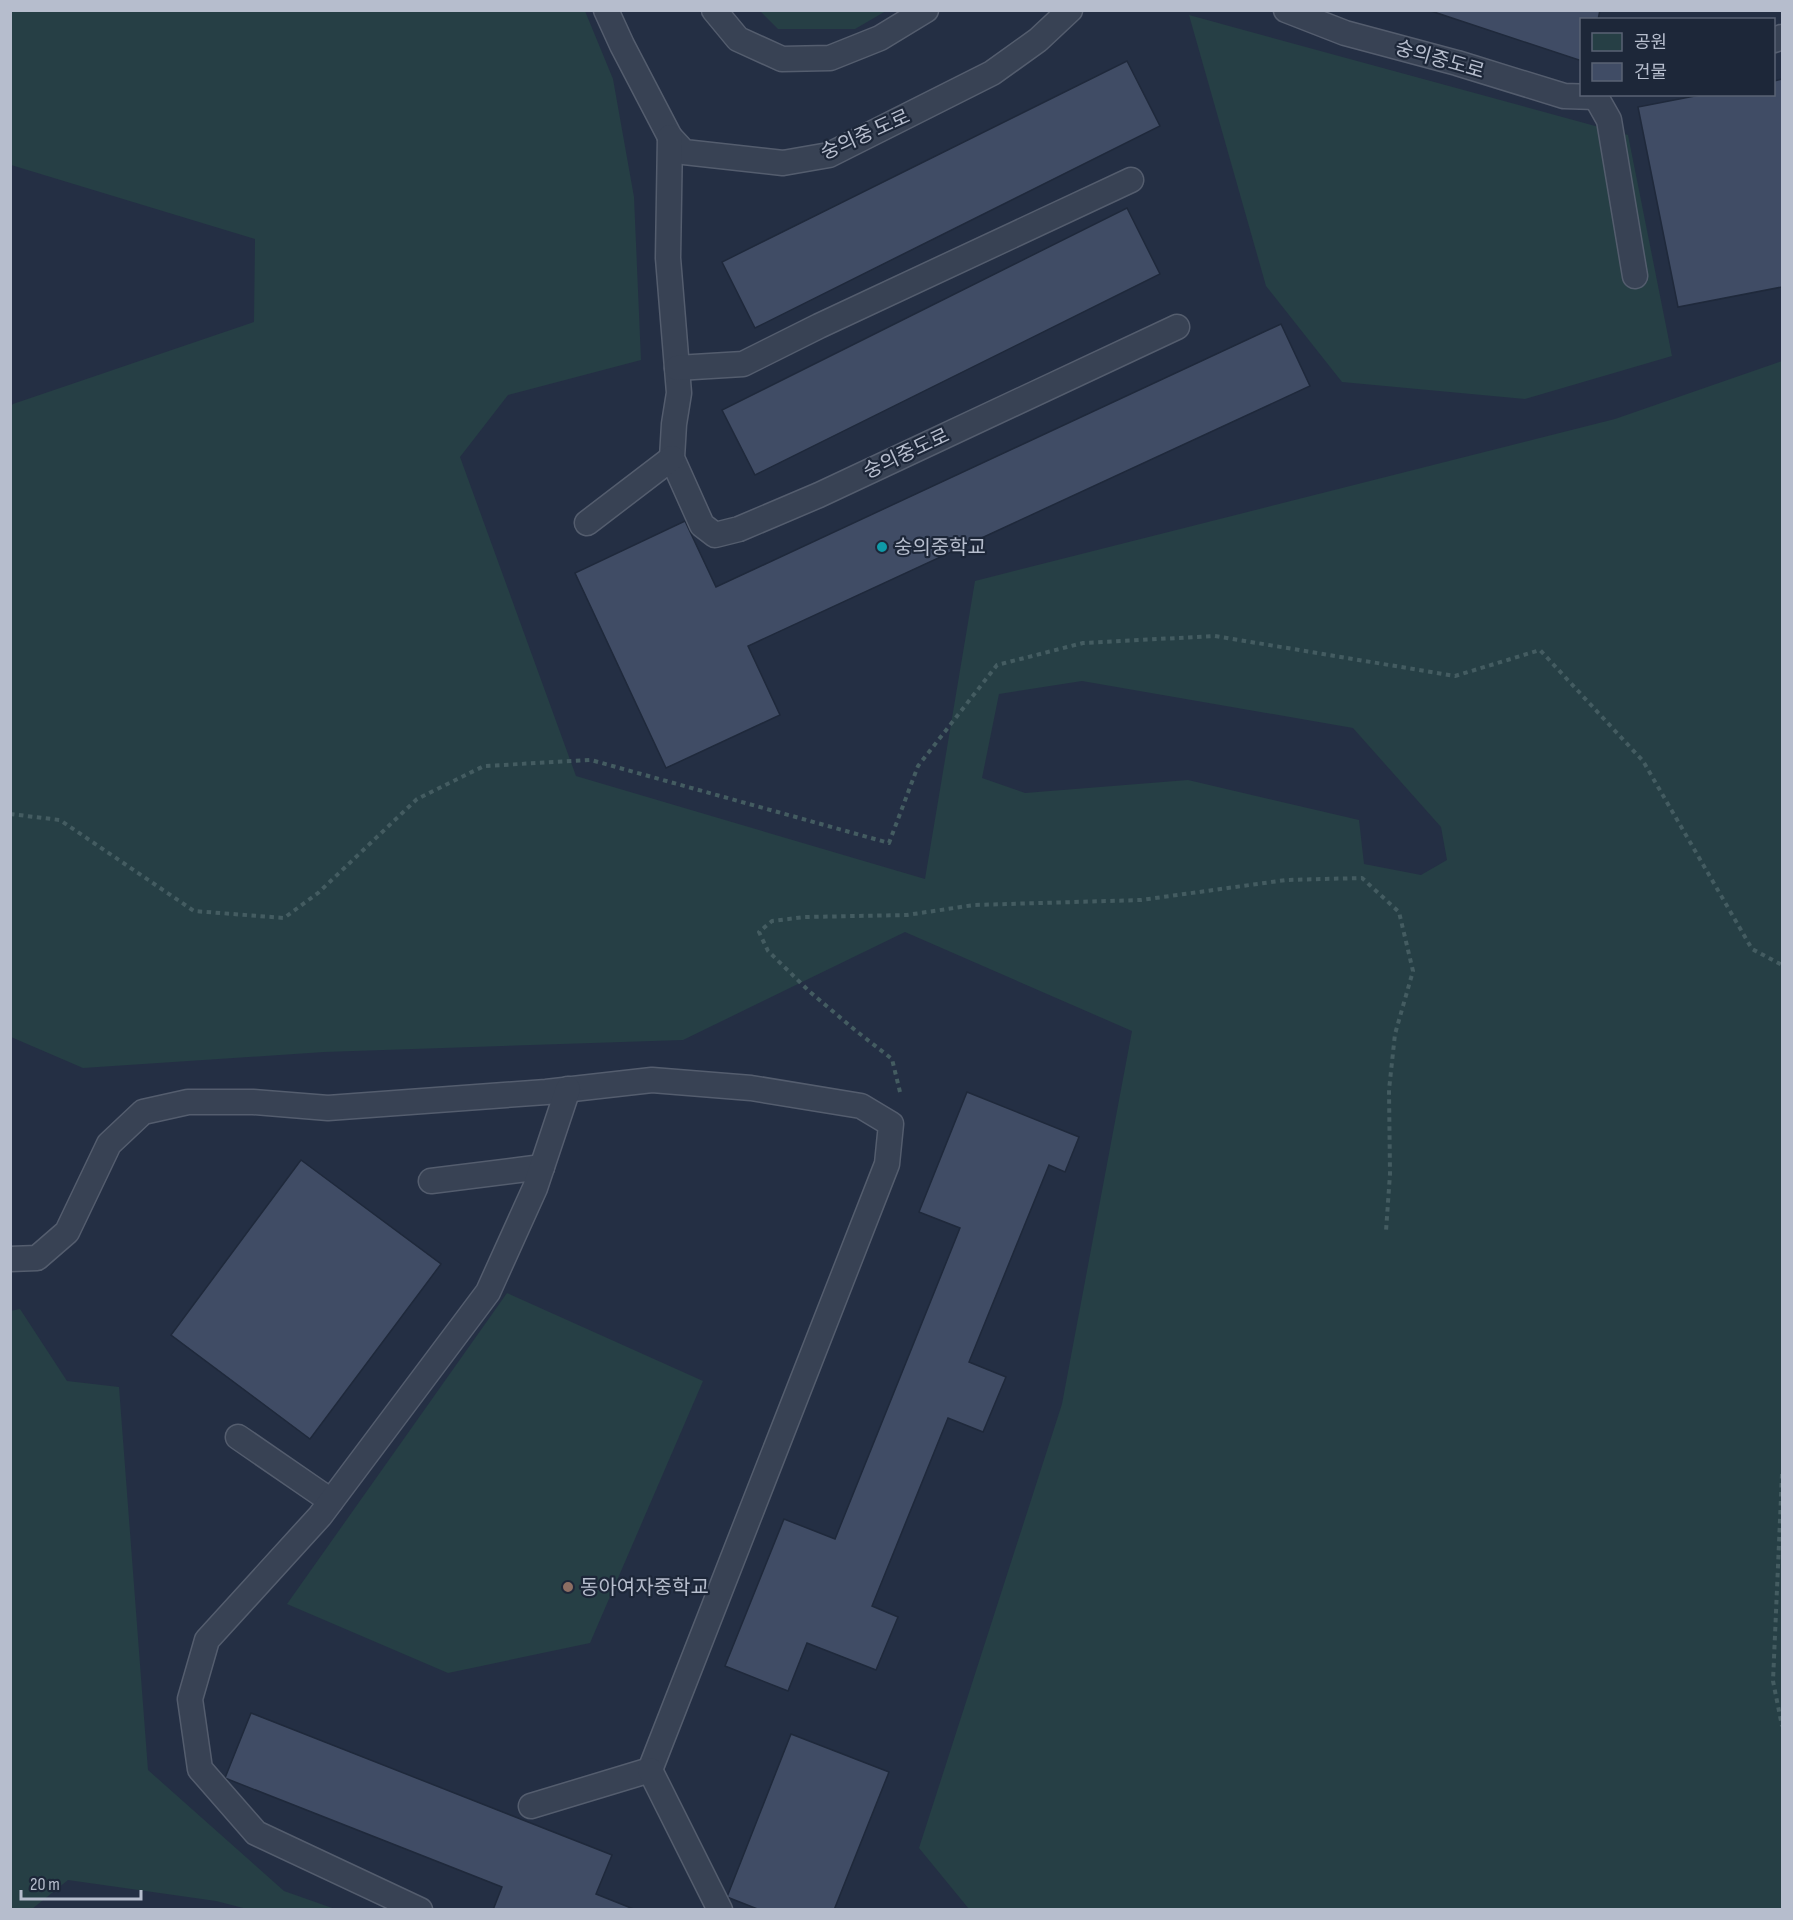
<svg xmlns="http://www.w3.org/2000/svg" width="1793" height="1920" viewBox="0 0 1793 1920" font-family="'Sofia Sans Condensed','Noto Sans KR',sans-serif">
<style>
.green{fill:#263f45;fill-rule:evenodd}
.building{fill:#404c65;stroke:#1f293b;stroke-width:1.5}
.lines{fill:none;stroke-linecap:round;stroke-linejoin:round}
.service-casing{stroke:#545d6e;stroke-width:27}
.path{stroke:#445c61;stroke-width:4;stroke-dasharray:4.5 4.5;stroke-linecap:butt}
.service{stroke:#384254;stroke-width:24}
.culture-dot{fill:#0f9aa8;stroke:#1d2739;stroke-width:2}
.education-dot{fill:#8d6e63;stroke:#1d2739;stroke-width:2}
.labels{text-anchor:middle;stroke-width:4.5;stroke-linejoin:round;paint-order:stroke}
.street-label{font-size:20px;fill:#b6bdcd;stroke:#1d2739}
.poi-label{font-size:20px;fill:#b6bdcd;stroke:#1d2739;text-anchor:start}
</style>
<rect width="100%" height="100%" fill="#242f44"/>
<g class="green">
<path d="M10 11H585L613 79 634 197 641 360 508 395 460 457 576 776 925 879 975 581 1615 419 1782 361V1909H969L919 1848 1062 1404 1132 1031 905 932 683 1040 324 1052 83 1068 11 1037V406L13 404 254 322 255 239 11 165ZM1082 681 1353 728 1441 827 1447 860 1421 875 1364 864 1359 820 1188 780 1025 793 982 778 999 694Z"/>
<polygon points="760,11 886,11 855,29 778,29"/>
<polygon points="1189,15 1628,135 1672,356 1525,399 1342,382 1266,286"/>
<polygon points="507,1293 703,1381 590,1643 448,1673 287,1604"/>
<polygon points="20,1309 67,1381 119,1387 148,1770 284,1891 335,1909 247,1909 216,1901 68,1880 32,1909 11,1909 10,1311"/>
</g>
<g class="building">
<polygon points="1428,10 1600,10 1598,20 1582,20 1582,61"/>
<polygon points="1127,61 1160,126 755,328 722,262"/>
<polygon points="1782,79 1782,287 1678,307 1638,107 1705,94 1774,94 1774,81"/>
<polygon points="1127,208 1160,274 755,475 722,410"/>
<polygon points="1281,324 1310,386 748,646 780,715 666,768 575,573 685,521 716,587"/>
<polygon points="967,1092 1079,1137 1065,1172 1049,1165 969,1362 1006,1377 983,1432 948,1418 872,1606 898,1617 876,1670 807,1643 788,1691 725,1666 784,1519 835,1539 960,1228 919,1212"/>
<polygon points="301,1160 441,1264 310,1439 171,1335"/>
<polygon points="251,1713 612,1855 596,1894 636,1910 493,1910 502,1887 225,1778"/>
<polygon points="791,1734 889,1772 834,1910 760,1910 727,1897"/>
</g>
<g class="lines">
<g class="service-casing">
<g id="service">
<polyline points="606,10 622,45 670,137 684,152 783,163 829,155 992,73 1038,40 1070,10"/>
<polyline points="714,10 738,39 782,59 830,58 880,38 926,10"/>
<polyline points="1286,10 1345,33 1457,63 1564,96 1596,97 1597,94"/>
<polyline points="1774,40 1782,37"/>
<polyline points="1596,97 1609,120 1635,276"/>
<polyline points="670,137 668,258 679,393 674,424 672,458 702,525 715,535 739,529 819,495 1177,327"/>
<polyline points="677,368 743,364 819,326 1131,180"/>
<polyline points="587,523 672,458"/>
<polyline points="431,1181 542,1167"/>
<polyline points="10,1259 37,1258 67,1232 109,1144 143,1112 188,1102 253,1102 328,1108 546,1092 652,1080 751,1088 861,1106 891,1124 887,1164 650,1770 531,1806"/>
<polyline points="238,1437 331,1501"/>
<polyline points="650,1770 720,1910"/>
<polyline points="420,1910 256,1833 200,1769 190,1699 207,1640 320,1516 488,1292 535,1188 568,1089"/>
</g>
</g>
<g class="path">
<polyline points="10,814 60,820 194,911 284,918 318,893 417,799 484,766 591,760 889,843 918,766 997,665 1083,643 1215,636 1455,676 1540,650 1643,761 1752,949 1782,965"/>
<polyline points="900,1092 892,1059 855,1030 810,992 768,951 759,932 772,921 805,917 907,915 974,905 1141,900 1286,880 1362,878 1399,912 1413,971 1395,1034 1389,1090 1390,1174 1386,1231"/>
<polyline points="1782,1474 1773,1681 1782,1726"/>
</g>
<use href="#service" class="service"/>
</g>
<circle class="culture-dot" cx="882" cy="547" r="6"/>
<circle class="education-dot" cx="568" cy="1587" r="6"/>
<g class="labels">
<g class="street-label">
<text transform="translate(1440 59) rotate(16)" y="7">숭의중도로</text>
<text transform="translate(865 134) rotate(-24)" y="7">숭의중 도로</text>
<text transform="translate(906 453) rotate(-25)" y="7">숭의중도로</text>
</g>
<g class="poi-label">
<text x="894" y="554">숭의중학교</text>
<text x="580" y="1594">동아여자중학교</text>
</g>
</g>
<rect width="1793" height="1920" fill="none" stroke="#b6bdcd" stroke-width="24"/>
<rect x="1580" y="18" width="195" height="78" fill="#1d2739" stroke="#5a6374" stroke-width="1.5"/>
<rect x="1592" y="33" width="30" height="18" fill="#263f45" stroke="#5a6374" stroke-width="1.5"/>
<text x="1634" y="48" font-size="18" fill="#b6bdcd">공원</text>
<rect x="1592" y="63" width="30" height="18" fill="#404c65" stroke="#5a6374" stroke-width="1.5"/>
<text x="1634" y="78" font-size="18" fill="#b6bdcd">건물</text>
<path d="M21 1890v9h120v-9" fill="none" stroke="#b6bdcd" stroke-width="3"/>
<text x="30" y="1890" font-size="18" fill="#b6bdcd" stroke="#1d2739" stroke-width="4.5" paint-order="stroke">20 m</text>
</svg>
